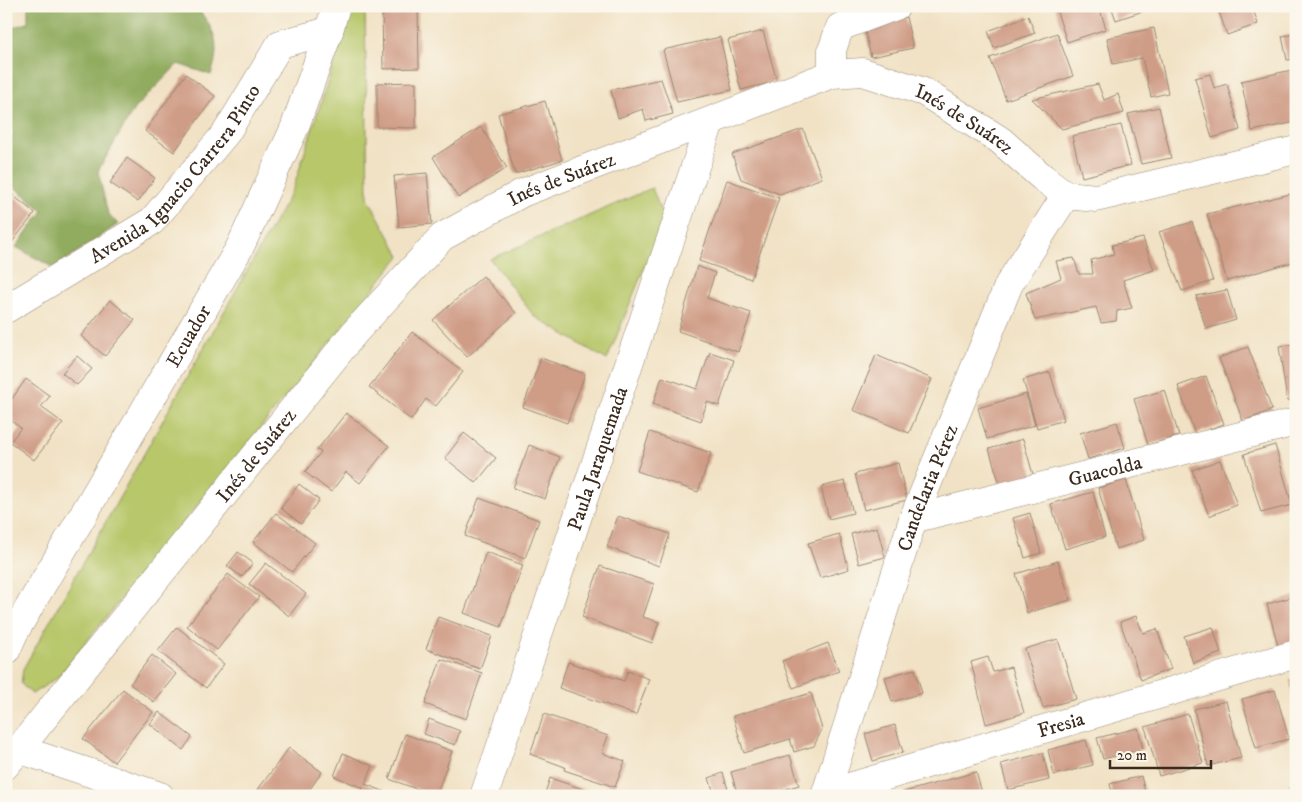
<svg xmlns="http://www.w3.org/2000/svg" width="1302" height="802" viewBox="0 0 1302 802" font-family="'IM FELL DW Pica',serif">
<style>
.green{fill:#b7c76a;stroke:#797844}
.forest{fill:#91ac5e;stroke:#666b3e}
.building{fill:#cf9c86}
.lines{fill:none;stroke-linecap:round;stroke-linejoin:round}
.minor-casing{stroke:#968672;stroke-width:29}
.minor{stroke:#fff;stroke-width:28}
.labels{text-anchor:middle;stroke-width:4;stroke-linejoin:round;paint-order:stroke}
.street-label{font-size:20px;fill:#3b2a1e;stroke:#fbf7ec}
</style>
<rect width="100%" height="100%" fill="#fbf7ec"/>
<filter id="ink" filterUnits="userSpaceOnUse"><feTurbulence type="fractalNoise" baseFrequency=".02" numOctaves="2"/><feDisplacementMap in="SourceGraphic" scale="10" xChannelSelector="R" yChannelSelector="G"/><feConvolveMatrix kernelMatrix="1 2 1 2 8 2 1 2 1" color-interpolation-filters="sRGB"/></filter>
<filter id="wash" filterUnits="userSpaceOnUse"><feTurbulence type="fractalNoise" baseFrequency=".0096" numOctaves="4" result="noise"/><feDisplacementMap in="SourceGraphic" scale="20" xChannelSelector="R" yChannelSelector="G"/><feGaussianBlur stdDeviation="1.12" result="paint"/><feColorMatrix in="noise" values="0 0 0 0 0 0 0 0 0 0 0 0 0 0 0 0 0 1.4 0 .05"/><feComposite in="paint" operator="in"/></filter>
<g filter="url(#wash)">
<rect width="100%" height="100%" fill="#f1e2c5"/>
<g class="green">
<polygon points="352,6 365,6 368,198 400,256 58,677 32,694 21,684 23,669 293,189"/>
<polygon points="652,188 664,219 607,360 534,316 490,259"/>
</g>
<path class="forest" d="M28 6H195C216 30 221 44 211 75L178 64 134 109 98 171 108 214 118 224 54 268 16 247 43 211 6 180V160L13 133 6 110V33L9 28 28 23Z"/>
<g id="blocks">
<g class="building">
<polygon points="418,6 419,68 383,69 382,7"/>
<polygon points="1055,6 1099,6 1106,29 1067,42"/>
<polygon points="1111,6 1155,6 1155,7 1116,20"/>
<polygon points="1217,6 1252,6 1258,24 1227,35"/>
<polygon points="1028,16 1035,33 994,48 988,31"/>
<polygon points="906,17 913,48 871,57 864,27"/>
<polygon points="1154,28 1168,93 1151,97 1142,58 1113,64 1107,38"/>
<polygon points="763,31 777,81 741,90 728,40"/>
<polygon points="1057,33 1073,76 1006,100 990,58"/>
<polygon points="1296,34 1296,59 1287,60 1282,36"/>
<polygon points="720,37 732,90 677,102 663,50"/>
<polygon points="1292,70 1296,88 1296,122 1252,131 1241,81"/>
<polygon points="186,74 215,96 174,152 145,131"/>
<polygon points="1210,74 1214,88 1227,84 1240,130 1212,138 1195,78"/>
<polygon points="661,79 673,114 646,121 643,109 618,118 611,90"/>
<polygon points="416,82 416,128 377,127 377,83"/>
<polygon points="1098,84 1104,100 1118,94 1124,113 1062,129 1032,99"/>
<polygon points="545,101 562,160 515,174 498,114"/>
<polygon points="1159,107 1171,158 1141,164 1128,114"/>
<polygon points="1121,125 1131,165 1082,177 1072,136"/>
<polygon points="481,127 507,168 458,198 433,157"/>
<polygon points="803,129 822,178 780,194 741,179 732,154"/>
<polygon points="127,158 155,178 138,202 110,183"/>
<polygon points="427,173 432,224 399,227 394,176"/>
<polygon points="727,180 779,198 751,279 699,261"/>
<polygon points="10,193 35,213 6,250 6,198"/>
<polygon points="1290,194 1296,217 1296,261 1227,281 1207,214"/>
<polygon points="1192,222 1213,281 1182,291 1159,232"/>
<polygon points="1143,238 1154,270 1123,280 1132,308 1117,311 1116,321 1101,323 1096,307 1035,320 1026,293 1061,278 1056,261 1074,258 1079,274 1093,274 1091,260 1114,254 1112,245"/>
<polygon points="697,266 715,273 707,298 751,313 738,352 678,331"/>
<polygon points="483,276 516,313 467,357 433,320"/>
<polygon points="1227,290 1236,320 1206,329 1196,296"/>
<polygon points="110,300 135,320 105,356 81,336"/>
<polygon points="412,332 463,372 436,406 426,399 411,420 369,387"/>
<polygon points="1296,344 1296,400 1287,401 1279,346"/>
<polygon points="1248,347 1272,410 1243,421 1219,358"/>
<polygon points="710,352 734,360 719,406 707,402 701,421 653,404 662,377 697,389"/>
<polygon points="876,355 932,379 909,433 853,410"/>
<polygon points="77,356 92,369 77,385 62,373"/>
<polygon points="541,358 585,374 567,423 523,407"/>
<polygon points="1050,372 1064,420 1037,428 1023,380"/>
<polygon points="1206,376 1224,424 1195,434 1178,386"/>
<polygon points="26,379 50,396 41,407 63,423 34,460 10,442 21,428 6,417 6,407"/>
<polygon points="1165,390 1179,436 1148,445 1134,399"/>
<polygon points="1026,394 1035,425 987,439 978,408"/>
<polygon points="346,413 389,446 360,483 346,472 331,492 305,472 321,452 317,450"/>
<polygon points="1117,422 1125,448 1088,459 1080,433"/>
<polygon points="650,432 711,453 698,492 637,471"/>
<polygon points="464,433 496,458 476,483 445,458"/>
<polygon points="1023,439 1034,478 1001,488 989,449"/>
<polygon points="529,445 560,457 545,499 513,488"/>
<polygon points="1275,445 1292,505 1261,513 1244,454"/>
<polygon points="1220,460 1237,505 1209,516 1192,470"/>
<polygon points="898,463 907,500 864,510 855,474"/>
<polygon points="1126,480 1144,540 1116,549 1098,488"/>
<polygon points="845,481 853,513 829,519 821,487"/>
<polygon points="299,484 319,500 301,524 281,508"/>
<polygon points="1093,492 1105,537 1065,549 1051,504"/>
<polygon points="479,498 539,520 525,558 465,536"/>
<polygon points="276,513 315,543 292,572 253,542"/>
<polygon points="1030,513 1041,553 1025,558 1013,518"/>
<polygon points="618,516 670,534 659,566 607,547"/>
<polygon points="877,527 885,557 859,564 851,534"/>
<polygon points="839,534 849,569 820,578 808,543"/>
<polygon points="238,552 253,563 242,577 227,566"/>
<polygon points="486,552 523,565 501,627 464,613"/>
<polygon points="1058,561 1070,600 1027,613 1016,574"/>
<polygon points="266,563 306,594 289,616 249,584"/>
<polygon points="600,566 654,584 643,617 659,622 652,643 582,617"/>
<polygon points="228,574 259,597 217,650 187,626"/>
<polygon points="1296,596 1296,641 1278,646 1267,604"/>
<polygon points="1136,616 1143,633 1157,629 1171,669 1141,680 1120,622"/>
<polygon points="438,617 492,636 480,669 426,649"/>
<polygon points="177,627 224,664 206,688 158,651"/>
<polygon points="1213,627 1221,653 1193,663 1184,636"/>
<polygon points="1058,639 1076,699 1043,708 1025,649"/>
<polygon points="828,643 839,671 793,688 782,661"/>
<polygon points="152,655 176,674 154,702 130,684"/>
<polygon points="988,657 993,672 1011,667 1024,713 986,724 971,662"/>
<polygon points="441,659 482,673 466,719 425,704"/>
<polygon points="568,662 624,681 628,671 649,679 636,715 559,688"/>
<polygon points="915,669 922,693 892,702 885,677"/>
<polygon points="1296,679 1296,703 1295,703 1290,680"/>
<polygon points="123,689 153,712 114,762 83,739"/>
<polygon points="1275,690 1289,739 1256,748 1242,699"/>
<polygon points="811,693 822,729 814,746 794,752 790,739 744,753 733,716"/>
<polygon points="1226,701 1241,758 1208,766 1194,709"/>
<polygon points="159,712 192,737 183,750 150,724"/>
<polygon points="544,714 608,736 602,753 625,761 615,787 564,770 565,767 530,754"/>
<polygon points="1188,714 1203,763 1159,776 1145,727"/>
<polygon points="429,719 460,731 455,745 424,734"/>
<polygon points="895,725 903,752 873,761 865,734"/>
<polygon points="1138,728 1143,749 1103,759 1097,738"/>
<polygon points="405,734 452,751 436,796 389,779"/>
<polygon points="1086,740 1093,765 1054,775 1048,750"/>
<polygon points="289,748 322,772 305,796 253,796"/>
<polygon points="343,753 373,766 365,784 396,796 360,796 363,788 334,776"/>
<polygon points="1043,753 1049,780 1008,790 1001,764"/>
<polygon points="790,755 799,785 764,796 738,796 731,772"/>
<polygon points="976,772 983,796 905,796 904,792"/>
<polygon points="723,773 730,796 715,796 709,778"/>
<polygon points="1141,776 1146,796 1113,796 1110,784"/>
<polygon points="550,778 601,795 601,796 544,796"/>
<polygon points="1296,785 1296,796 1291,796 1289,787"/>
</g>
</g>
</g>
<g filter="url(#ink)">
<use href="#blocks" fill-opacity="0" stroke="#968672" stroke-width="1"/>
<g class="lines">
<g class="minor-casing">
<g id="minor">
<polyline points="832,74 832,50 840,27 896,6"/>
<path id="s1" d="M6 309 152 221 226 133 280 44 329 31"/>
<path id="s2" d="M913 519 1296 422"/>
<path id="s3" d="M6 651 14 633 240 247 294 129 329 31 336 6"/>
<polyline points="18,749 160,796"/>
<path id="s4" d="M6 765 355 332 442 237 522 193 832 74 863 72 924 92 1000 140 1042 177 1066 195 1096 198 1296 150"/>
<path id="s5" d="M826 794 1296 654"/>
<path id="s6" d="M484 796 710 122"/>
<path id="s7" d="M825 796 913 519 1009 284 1066 195"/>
</g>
</g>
<use href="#minor" class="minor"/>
</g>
</g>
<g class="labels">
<g class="street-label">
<text dy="7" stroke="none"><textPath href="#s4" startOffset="1252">Inés de Suárez</textPath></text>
<text dy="7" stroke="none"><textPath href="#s1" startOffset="220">Avenida Ignacio Carrera Pinto</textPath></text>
<text dy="7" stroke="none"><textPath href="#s4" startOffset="818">Inés de Suárez</textPath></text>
<text dy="7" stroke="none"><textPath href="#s3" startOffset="364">Ecuador</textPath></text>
<text dy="7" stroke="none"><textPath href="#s4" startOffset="398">Inés de Suárez</textPath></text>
<text dy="7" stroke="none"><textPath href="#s6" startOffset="356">Paula Jaraquemada</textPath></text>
<text dy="7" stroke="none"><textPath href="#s2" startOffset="198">Guacolda</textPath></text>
<text dy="7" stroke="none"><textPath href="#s7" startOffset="325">Candelaria Pérez</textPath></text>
<text dy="7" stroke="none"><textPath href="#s5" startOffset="245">Fresia</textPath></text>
</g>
</g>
<rect width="1302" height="802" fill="none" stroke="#fbf7ec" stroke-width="25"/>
<path d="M1110 760v8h101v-8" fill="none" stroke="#3b2a1e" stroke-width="2.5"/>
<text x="1117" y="760" font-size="15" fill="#3b2a1e" stroke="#fbf7ec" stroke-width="4" paint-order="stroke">20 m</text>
</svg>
